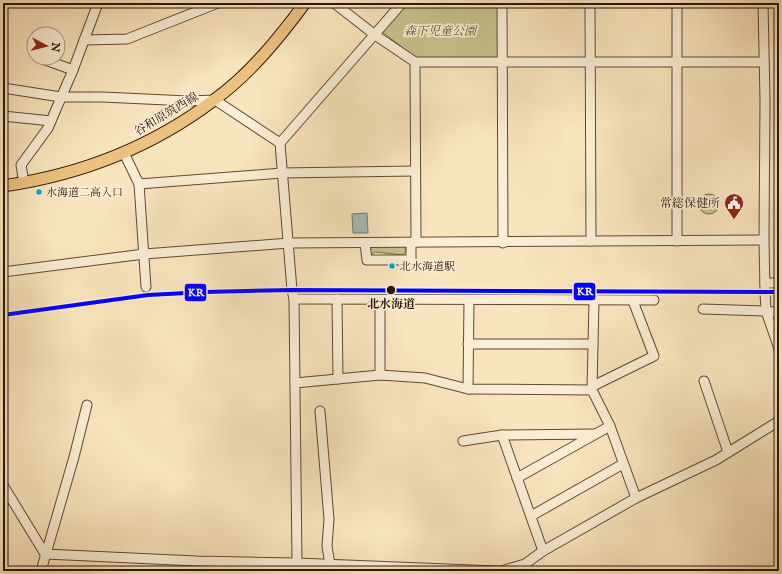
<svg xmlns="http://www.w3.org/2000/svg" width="782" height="574" viewBox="0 0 782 574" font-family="'IM FELL English','Noto Serif JP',serif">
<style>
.green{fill:#c6c28c;stroke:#786b4a}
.water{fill:#a2bcbb;stroke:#727973}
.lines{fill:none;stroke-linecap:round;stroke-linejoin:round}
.minor-casing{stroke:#5e4835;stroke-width:11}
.major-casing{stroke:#2b1408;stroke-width:13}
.minor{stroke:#fbeed4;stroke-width:9}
.major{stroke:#ecc27e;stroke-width:11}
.rail-1-casing{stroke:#fbeed4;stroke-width:7}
.rail-1{stroke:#00f;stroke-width:4}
.bus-dot{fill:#00a9ce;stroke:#fbeed4;stroke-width:1.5}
.stop-dot{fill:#2b1408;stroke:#fbeed4;stroke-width:1.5}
.labels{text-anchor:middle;stroke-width:3.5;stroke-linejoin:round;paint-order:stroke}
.bus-label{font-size:11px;fill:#2b1408;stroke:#fbeed4;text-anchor:start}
.park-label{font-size:12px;font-style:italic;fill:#615136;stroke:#fbeed4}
.street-label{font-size:12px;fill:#2b1408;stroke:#fbeed4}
.poi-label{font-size:12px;fill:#2b1408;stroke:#fbeed4;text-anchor:end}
.stop-label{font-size:12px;font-weight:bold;fill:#2b1408;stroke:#fbeed4}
.line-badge{stroke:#fbeed4;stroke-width:1.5}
.badge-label{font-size:11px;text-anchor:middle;font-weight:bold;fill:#fff}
</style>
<rect width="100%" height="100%" fill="#f9e5bd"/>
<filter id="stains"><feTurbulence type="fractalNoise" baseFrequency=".005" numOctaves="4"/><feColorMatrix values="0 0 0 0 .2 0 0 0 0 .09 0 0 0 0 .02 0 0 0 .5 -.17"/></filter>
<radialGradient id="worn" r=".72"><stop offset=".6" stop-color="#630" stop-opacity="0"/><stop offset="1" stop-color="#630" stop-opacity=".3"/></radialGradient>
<g class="green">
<polygon points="406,3 498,3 498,58 416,58 381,31"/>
<circle cx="709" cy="204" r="10"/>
<polygon points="371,246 404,246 406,251 403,255 375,252 371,255 369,253 369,249"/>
</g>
<polygon class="water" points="367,213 368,233 353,233 352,214"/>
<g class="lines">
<g class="minor-casing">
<g id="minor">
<polyline points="334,3 375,35 415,62 764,62"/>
<polyline points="502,3 503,243"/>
<polyline points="590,3 591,241"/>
<polyline points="677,3 677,241"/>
<polyline points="763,3 765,101 764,240 765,292 766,311 779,349"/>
<polyline points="84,40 127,39 218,3"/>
<polyline points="40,58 73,70"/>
<polyline points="415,62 416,242"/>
<polyline points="3,88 61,97 103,97 188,101 215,100 280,143"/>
<polyline points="3,116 51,121"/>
<polyline points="124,153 139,184 146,287"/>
<polyline points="24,183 21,165 48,128 51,121 73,70 98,3"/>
<polyline points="139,184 282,173 414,171"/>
<polyline points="365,243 367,260 411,260 411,243"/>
<polyline points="3,272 144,254 289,243 764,240"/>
<polyline points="765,283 779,283"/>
<polyline points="294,299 654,300"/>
<polyline points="337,299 338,379"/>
<polyline points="380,300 380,375"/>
<polyline points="594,300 592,390 610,426 636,498"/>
<polyline points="703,309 766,311 779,313"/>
<polyline points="468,344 593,344"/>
<polyline points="704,381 728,452"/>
<polyline points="295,383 380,375 425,378 468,389 592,390"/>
<polyline points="593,386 654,356 633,301"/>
<polyline points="468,389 469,300"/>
<polyline points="320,411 329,519 327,546 330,565"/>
<polyline points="502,435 543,551"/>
<polyline points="463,441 502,435 595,434"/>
<polyline points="517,478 610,426"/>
<polyline points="3,485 45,554"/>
<polyline points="531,516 623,464"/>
<polyline points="45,554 197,561 297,563 497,571"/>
<polyline points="297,563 294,299 292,290 280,143 402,3"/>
<polyline points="41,571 74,457 87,405"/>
<polyline points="501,571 525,564 543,551 636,498 716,460 779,421"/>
</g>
</g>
<g class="major-casing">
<path id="major" d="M3 186C79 175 152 147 214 100 250 74 279 38 305 3"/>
</g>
<use href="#minor" class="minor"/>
<use href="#major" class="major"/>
<g class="rail-1-casing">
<polyline id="rail-1" points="3,315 148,295 205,292 292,290 779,292"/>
</g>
<use href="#rail-1" class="rail-1"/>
</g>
<defs>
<g id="civic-pin" transform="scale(1)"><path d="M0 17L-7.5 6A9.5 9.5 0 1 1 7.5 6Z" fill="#8f2418" stroke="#fbeed4"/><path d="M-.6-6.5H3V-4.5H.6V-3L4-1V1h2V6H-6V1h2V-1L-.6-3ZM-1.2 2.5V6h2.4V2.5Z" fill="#fff"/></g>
</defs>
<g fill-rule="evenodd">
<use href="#civic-pin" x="734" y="203"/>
</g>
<g class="bus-dot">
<circle cx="39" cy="192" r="3.5"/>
<circle cx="392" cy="266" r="3.5"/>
</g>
<circle class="stop-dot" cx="391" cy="290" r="5"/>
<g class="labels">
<g class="bus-label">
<text x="46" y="196">水海道二高入口</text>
<text x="400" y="270">北水海道駅</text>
</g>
<g class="park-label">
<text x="440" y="35">森下児童公園</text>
</g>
<g class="street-label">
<text transform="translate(166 114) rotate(-31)" y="4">谷和原筑西線</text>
</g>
<g class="poi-label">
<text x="720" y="207">常総保健所</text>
</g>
<g class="stop-label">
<text x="391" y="308">北水海道</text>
</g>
</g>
<g class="line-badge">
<rect x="573" y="282" width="23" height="19" rx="4" fill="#00f"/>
<rect x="184" y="283" width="23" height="19" rx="4" fill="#00f"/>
</g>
<g class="badge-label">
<text x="585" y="295">KR</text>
<text x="196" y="296">KR</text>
</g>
<rect width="782" height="574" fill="none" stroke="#f9e5bd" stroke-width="16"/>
<rect x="4" y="4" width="774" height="566" fill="none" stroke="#2b1408" stroke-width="2"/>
<rect x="8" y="8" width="766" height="558" fill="none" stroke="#2b1408"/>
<g transform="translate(46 46) rotate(97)"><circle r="19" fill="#fbeed4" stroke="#a89782"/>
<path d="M0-3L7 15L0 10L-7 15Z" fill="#8f2418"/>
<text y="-6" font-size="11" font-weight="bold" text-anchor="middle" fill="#2b1408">N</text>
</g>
<rect width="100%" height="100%" filter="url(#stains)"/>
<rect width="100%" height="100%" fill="url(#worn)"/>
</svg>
